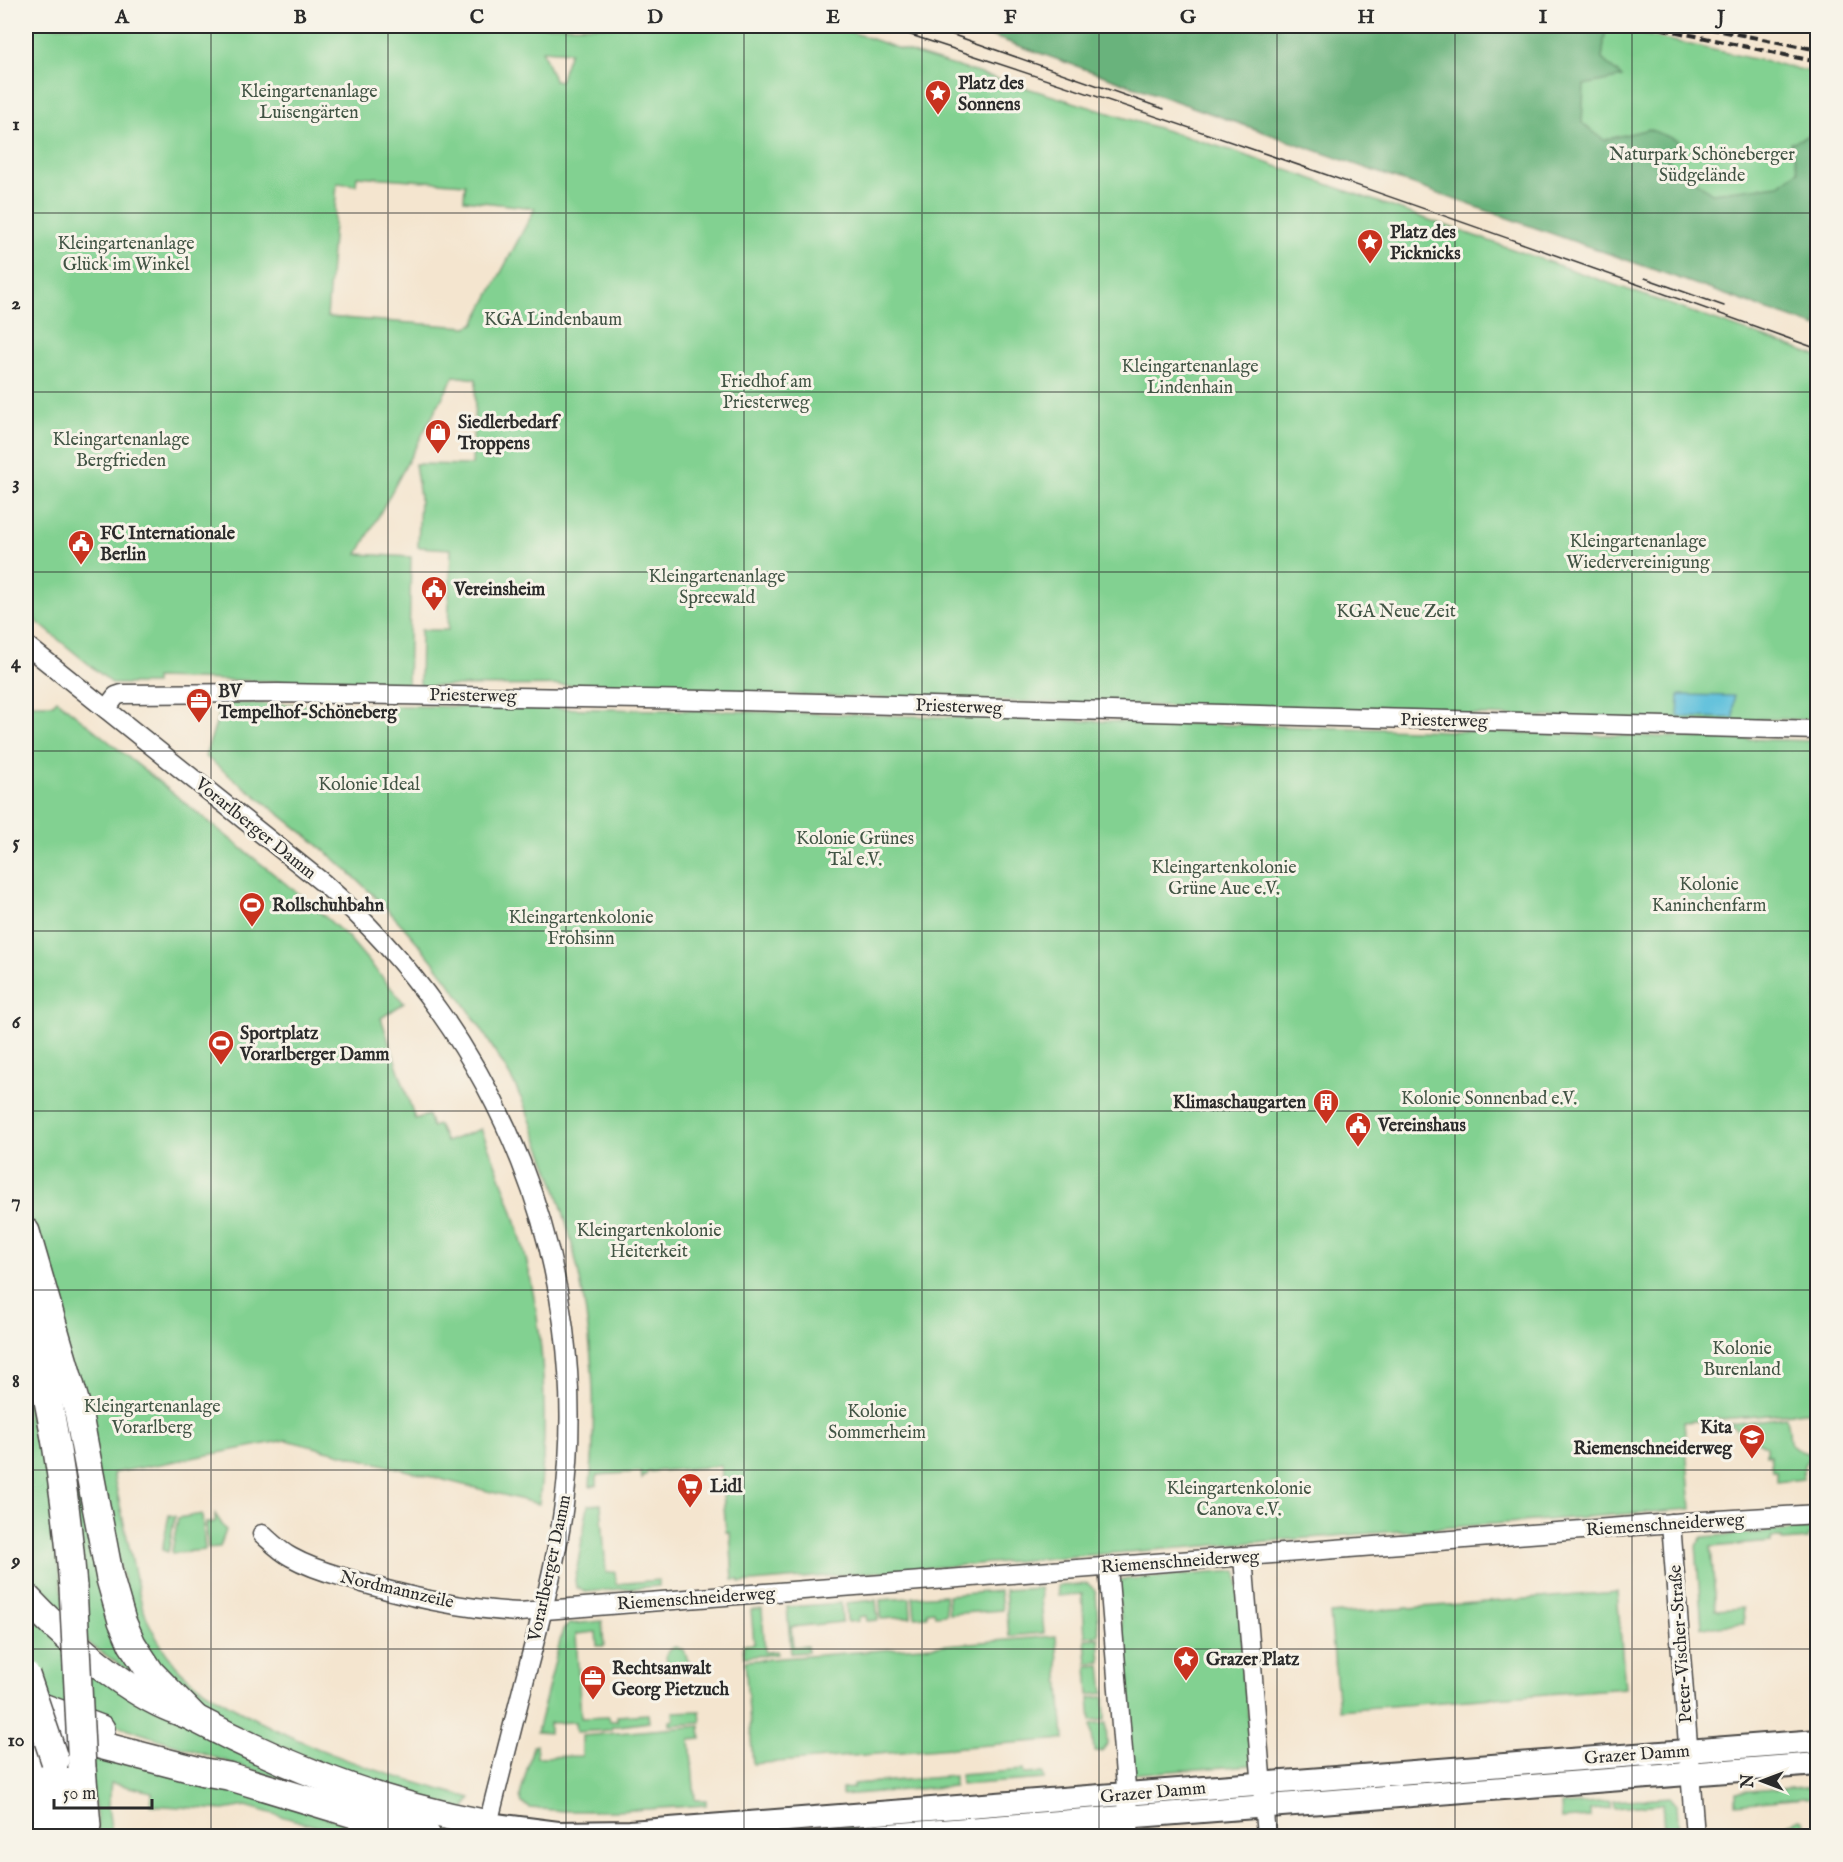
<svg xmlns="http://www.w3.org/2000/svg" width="1843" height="1862" viewBox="0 0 1843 1862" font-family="'IM FELL English',serif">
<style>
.green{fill:#82d191;stroke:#567e5e;stroke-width:1.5;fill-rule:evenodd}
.forest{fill:#69b37b;stroke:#4a6f53;stroke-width:1.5}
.water{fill:#5dc0db;stroke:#447683;stroke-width:1.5}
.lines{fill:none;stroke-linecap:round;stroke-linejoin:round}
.minor-casing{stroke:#494744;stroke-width:21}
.major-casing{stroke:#494744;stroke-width:26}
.highway-casing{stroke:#494744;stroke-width:30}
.minor{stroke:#fff;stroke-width:18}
.major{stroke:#fff;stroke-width:22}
.highway{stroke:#fff;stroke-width:27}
.tram{stroke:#2b2b2b;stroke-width:1.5}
.rail{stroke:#2b2b2b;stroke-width:4;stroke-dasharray:9 4.5;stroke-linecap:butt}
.highway-bridge-casing{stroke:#494744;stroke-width:30;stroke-linecap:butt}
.highway-bridge{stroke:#fff;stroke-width:27}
.grid{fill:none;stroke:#2b2b2b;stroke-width:1.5;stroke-opacity:0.55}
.labels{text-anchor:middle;stroke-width:6;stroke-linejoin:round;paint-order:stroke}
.poi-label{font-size:18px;font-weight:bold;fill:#2b2b2b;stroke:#f7f3e8;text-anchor:start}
.park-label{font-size:18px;fill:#415444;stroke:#f7f3e8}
.street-label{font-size:18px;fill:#2b2b2b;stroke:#f7f3e8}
.neatline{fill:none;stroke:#2b2b2b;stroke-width:2}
.grid-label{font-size:20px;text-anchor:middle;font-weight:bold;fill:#2b2b2b}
</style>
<rect width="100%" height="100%" fill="#f7f3e8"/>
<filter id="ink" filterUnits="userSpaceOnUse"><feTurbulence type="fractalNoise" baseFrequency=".0167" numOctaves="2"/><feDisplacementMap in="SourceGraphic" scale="12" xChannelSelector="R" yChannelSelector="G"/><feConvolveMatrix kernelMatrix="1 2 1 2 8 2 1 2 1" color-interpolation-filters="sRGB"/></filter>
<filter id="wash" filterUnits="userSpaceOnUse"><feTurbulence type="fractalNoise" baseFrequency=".008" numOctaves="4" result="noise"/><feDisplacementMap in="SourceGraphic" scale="24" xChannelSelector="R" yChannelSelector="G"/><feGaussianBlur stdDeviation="1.35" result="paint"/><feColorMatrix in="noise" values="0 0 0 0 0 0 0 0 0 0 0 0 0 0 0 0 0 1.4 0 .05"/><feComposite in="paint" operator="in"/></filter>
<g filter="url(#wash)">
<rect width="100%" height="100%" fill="#f4e5cf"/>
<g class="green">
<path d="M26 26H834L906 51 1230 150 1817 356V720L1757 719V723L613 690V685L420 686 421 630H448L451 549 418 547 420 497 415 464 472 465 476 379 454 376 358 554 411 557 408 685 155 678V684H113L26 613ZM542 50 570 52 560 81 554 80ZM357 176 465 184 464 200 535 208 474 324 467 327 327 317 337 183 356 185Z"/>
<polygon points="963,26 1605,26 1817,73 1817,327"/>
<path d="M57 700 306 900 348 937 404 1003 381 1018 415 1119 428 1115 432 1127 438 1125 446 1142 481 1129C493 1158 506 1188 515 1219 544 1310 550 1410 539 1504L286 1440 113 1473 142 1606C150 1628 161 1648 176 1666 192 1684 214 1696 235 1708 309 1751 388 1776 471 1798L464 1810 350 1776 211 1716 143 1652 26 1221V704H53Z"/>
<path d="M223 703 723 711 1817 741V1411L1684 1422 1691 1509C1374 1534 1056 1556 739 1583V1580H733L730 1532H726L721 1466 648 1472 642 1479 641 1472 597 1475V1485L590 1486C602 1366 582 1247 536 1136 531 1122 526 1107 519 1094 514 1081 506 1070 499 1058 464 998 422 943 372 894 321 843 261 801 205 756Z"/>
<polygon points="26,1257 151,1686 85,1641 41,1340 26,1281"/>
<polygon points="26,1334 40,1397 66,1625 26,1590"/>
<path d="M1786 1417C1795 1440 1779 1446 1811 1454L1804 1465 1803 1479 1777 1482V1471L1772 1470 1770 1455H1766V1446C1754 1437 1740 1434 1728 1424Z"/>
<polygon points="601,1504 606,1573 615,1572 616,1584 659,1580 659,1586 585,1592 576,1587 575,1580 588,1505"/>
<polygon points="202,1514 205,1550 173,1553 172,1551 178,1518"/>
<polygon points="215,1514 226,1530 220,1547 208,1548 206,1523 215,1522"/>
<polygon points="169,1515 175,1516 168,1552 162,1550"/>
<polygon points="1817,1528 1817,1535 1808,1536 1808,1539 1783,1541 1782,1538 1772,1538 1772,1542 1711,1547 1716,1610 1743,1608 1744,1624 1702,1627 1696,1545 1702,1537"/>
<polygon points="1237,1571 1252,1765 1132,1774 1118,1580"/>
<polygon points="1088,1584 1094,1589 1096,1593 1099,1635 1085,1636 1082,1594 1058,1596 1057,1586"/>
<polygon points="1040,1588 1044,1633 1009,1636 1005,1590"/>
<polygon points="1000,1591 1002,1610 949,1614 948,1595"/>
<polygon points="1617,1592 1625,1688 1339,1710 1330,1614"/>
<polygon points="945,1595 946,1614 935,1615 934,1611 927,1612 927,1616 915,1617 913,1597"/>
<polygon points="910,1598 911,1617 881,1619 880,1600"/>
<polygon points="876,1600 878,1620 867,1621 866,1616 858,1617 859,1621 847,1622 846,1603"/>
<polygon points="841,1603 842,1622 791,1627 793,1647 807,1646 808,1652 791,1653 787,1607"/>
<polygon points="762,1609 765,1652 777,1651 778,1654 744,1657 743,1645 754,1644 751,1610"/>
<polygon points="26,1610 87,1664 459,1829 458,1834 343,1800 46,1702 26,1650"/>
<polygon points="602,1621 604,1646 597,1646 596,1632 576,1634 581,1718 609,1717 610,1721 617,1721 617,1716 648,1714 649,1722 612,1727 611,1730 576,1732 575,1722 549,1723 549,1733 537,1732 563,1629 570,1624"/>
<polygon points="1056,1636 1064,1739 753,1764 745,1661"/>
<polygon points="1099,1638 1101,1662 1087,1663 1085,1639"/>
<path d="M675 1647 684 1650 688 1661 693 1663 692 1669 685 1671 682 1665 673 1667C663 1661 664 1650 675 1647Z"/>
<polygon points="1101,1665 1104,1693 1089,1695 1087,1666"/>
<polygon points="1104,1697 1105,1720 1091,1721 1089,1698"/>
<polygon points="700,1711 701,1723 670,1725 670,1721 674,1720 673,1712"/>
<polygon points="1106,1723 1107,1744 1102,1751 1094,1752 1091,1725"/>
<polygon points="700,1726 701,1739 690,1740 695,1800 706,1800 706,1805 618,1811 563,1811 530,1808 522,1803 520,1796 533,1746 536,1745 537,1757 582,1756 582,1736"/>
<polygon points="94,1749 391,1836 350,1836 246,1806 224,1810 151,1805 152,1792 111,1783 108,1806 112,1836 99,1836 92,1786"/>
<polygon points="1023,1770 1024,1774 1043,1773 1044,1779 961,1785 960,1775"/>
<polygon points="954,1776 954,1786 842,1795 842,1789 853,1788 853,1784"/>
<polygon points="1817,1786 1817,1797 1736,1804 1736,1792"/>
<polygon points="1670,1797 1677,1805 1679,1836 1667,1836 1667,1828 1664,1828 1662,1804 1614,1808 1613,1801"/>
<polygon points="1610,1801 1610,1808 1590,1810 1590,1817 1562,1819 1561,1805"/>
<polygon points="992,1813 992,1819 763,1836 735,1836 735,1833"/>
<polygon points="1800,1819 1803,1820 1805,1824 1799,1836 1786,1836 1785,1825"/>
<polygon points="1242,1828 1257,1830 1258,1836 1137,1836"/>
</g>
<polygon class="forest" points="963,26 1606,26 1602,59 1622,77 1584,85 1582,123 1604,140 1649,129 1679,141 1668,161 1712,193 1779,185 1798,171 1791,143 1817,132 1817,327"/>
<polygon class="water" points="1679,695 1734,696 1734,718 1678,717"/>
</g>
<g filter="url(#ink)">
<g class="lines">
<g class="minor-casing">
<g id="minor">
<path d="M26 645 322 882C500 1037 594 1267 564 1504 558 1551 546 1598 534 1644 518 1704 503 1764 488 1824"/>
<polyline points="106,709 116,696 122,694 278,693 706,700 1818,730"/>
<polyline points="1671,1523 1695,1836"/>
<path d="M262 1534C271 1542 281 1552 291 1557 307 1566 325 1572 343 1577 399 1595 460 1609 519 1612L1686 1522 1818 1514"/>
<polyline points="1243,1557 1266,1836"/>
<polyline points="1108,1567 1130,1836"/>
</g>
</g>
<g class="major-casing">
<g id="major">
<polyline points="485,1836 488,1824 558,1833 630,1832 1818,1741"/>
<polyline points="875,1836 1818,1764"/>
</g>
</g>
<g class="highway-casing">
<g id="highway">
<polyline points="26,1232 78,1411 110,1579 122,1621 132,1644 151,1673 196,1719"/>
<path d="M26 1307C51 1398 66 1492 73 1587"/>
<path d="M26 1597C60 1633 112 1680 157 1702 170 1709 185 1713 198 1720 289 1768 387 1806 488 1824"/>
<polyline points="26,1701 101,1729"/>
<polyline points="26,1726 204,1772 228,1776 427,1836"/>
<polyline points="26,1745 52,1836"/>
<polyline points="55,1761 78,1836"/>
<polyline points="82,1768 87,1826"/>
<polyline points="26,1832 27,1836"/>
</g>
</g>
<use href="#minor" class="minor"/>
<use href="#major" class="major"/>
<use href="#highway" class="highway"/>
<g class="tram">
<path d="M883 26C1196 127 1507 237 1818 349"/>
<polyline points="928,26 1164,109"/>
<polyline points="1645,278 1724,306"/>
</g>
<g class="rail">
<polyline points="1649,26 1818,62"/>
<polyline points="1696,26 1818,50"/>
</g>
<g class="highway-bridge-casing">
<g id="highway-bridge">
<polyline points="73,1587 82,1768"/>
<polyline points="26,1675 55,1761"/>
</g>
</g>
<use href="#highway-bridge" class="highway-bridge"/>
</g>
</g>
<path class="grid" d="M211 26V1836M388 26V1836M566 26V1836M744 26V1836M922 26V1836M1099 26V1836M1277 26V1836M1455 26V1836M1632 26V1836M26 213H1818M26 392H1818M26 572H1818M26 751H1818M26 931H1818M26 1111H1818M26 1290H1818M26 1470H1818M26 1649H1818"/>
<defs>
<g id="sight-pin" transform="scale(1.35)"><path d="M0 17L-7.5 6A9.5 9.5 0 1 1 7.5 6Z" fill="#c8321e" stroke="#f7f3e8"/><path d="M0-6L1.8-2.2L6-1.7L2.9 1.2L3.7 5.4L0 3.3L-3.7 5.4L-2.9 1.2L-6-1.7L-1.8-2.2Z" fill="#fff"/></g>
<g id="shop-pin" transform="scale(1.35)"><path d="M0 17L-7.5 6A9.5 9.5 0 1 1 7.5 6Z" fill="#c8321e" stroke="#f7f3e8"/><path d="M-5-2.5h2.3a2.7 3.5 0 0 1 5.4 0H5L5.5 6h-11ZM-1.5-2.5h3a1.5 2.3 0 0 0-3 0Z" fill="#fff"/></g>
<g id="civic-pin" transform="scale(1.35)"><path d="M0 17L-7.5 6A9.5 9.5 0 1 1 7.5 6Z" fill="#c8321e" stroke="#f7f3e8"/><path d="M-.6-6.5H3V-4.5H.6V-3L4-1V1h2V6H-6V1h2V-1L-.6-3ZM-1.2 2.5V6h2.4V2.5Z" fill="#fff"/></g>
<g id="office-pin" transform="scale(1.35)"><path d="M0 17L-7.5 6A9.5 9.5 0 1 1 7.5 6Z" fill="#c8321e" stroke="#f7f3e8"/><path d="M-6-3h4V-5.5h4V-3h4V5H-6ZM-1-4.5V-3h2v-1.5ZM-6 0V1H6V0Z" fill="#fff"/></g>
<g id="stadium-pin" transform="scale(1.35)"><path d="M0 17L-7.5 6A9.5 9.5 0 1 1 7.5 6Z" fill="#c8321e" stroke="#f7f3e8"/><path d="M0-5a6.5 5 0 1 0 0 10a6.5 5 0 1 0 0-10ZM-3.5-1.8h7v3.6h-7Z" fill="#fff"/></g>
<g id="building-pin" transform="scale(1.35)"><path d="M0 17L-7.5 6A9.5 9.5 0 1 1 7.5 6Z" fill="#c8321e" stroke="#f7f3e8"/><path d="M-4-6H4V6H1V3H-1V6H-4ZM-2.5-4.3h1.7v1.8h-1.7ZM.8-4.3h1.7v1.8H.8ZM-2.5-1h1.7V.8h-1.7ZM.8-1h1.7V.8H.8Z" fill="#fff"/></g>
<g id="school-pin" transform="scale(1.35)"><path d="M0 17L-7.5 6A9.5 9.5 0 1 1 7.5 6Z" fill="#c8321e" stroke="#f7f3e8"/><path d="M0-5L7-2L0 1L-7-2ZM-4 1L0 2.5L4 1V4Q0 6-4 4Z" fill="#fff"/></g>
<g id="supermarket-pin" transform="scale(1.35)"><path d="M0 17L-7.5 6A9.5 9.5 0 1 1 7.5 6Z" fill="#c8321e" stroke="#f7f3e8"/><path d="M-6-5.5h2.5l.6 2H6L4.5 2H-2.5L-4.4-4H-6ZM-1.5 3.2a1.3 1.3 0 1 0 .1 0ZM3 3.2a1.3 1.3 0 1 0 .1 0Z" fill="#fff"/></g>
</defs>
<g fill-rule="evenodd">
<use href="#sight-pin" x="938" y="93"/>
<use href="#sight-pin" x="1370" y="242"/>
<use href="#shop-pin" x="438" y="432"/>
<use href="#civic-pin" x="81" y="543"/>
<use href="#civic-pin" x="434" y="589"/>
<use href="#office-pin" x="199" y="701"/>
<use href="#stadium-pin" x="252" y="905"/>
<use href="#stadium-pin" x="221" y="1043"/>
<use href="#building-pin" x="1326" y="1102"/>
<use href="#civic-pin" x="1358" y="1125"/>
<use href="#school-pin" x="1752" y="1437"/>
<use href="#supermarket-pin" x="690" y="1486"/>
<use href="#sight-pin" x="1186" y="1659"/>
<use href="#office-pin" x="593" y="1678"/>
</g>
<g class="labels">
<g class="poi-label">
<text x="958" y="89">Platz des<tspan x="958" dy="21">Sonnens</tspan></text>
<text x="1390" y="238">Platz des<tspan x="1390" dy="21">Picknicks</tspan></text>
<text x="458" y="428">Siedlerbedarf<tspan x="458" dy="21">Troppens</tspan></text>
<text x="100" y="539">FC Internationale<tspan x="100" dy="21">Berlin</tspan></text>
<text x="454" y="595">Vereinsheim</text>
<text x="218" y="697">BV<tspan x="218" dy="21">Tempelhof-Schöneberg</tspan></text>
<text x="272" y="911">Rollschuhbahn</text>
<text x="240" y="1039">Sportplatz<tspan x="240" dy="21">Vorarlberger Damm</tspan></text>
<text x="1306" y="1108" text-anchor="end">Klimaschaugarten</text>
<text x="1378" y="1131">Vereinshaus</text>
<text x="1732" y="1433" text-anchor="end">Kita<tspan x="1732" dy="21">Riemenschneiderweg</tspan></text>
<text x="710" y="1492">Lidl</text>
<text x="1206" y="1665">Grazer Platz</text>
<text x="612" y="1674">Rechtsanwalt<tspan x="612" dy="21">Georg Pietzuch</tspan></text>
</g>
<g class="park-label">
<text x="309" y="97">Kleingartenanlage<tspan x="309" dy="21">Luisengärten</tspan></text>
<text x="1702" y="160">Naturpark Schöneberger<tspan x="1702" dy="21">Südgelände</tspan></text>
<text x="126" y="249">Kleingartenanlage<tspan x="126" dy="21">Glück im Winkel</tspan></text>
<text x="553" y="325">KGA Lindenbaum</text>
<text x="1190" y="372">Kleingartenanlage<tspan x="1190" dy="21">Lindenhain</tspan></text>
<text x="766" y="387">Friedhof am<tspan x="766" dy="21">Priesterweg</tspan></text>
<text x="121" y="445">Kleingartenanlage<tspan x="121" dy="21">Bergfrieden</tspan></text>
<text x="1638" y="547">Kleingartenanlage<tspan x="1638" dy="21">Wiedervereinigung</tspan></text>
<text x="717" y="582">Kleingartenanlage<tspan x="717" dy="21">Spreewald</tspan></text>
<text x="1396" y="617">KGA Neue Zeit</text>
<text x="369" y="790">Kolonie Ideal</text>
<text x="855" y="844">Kolonie Grünes<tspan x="855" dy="21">Tal e.V.</tspan></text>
<text x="1224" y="873">Kleingartenkolonie<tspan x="1224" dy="21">Grüne Aue e.V.</tspan></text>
<text x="1709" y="890">Kolonie<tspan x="1709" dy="21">Kaninchenfarm</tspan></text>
<text x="581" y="923">Kleingartenkolonie<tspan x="581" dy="21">Frohsinn</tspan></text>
<text x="1489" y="1104">Kolonie Sonnenbad e.V.</text>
<text x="649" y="1236">Kleingartenkolonie<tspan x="649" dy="21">Heiterkeit</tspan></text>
<text x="1742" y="1354">Kolonie<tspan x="1742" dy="21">Burenland</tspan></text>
<text x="152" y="1412">Kleingartenanlage<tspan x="152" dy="21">Vorarlberg</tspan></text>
<text x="877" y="1417">Kolonie<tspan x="877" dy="21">Sommerheim</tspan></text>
<text x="1239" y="1494">Kleingartenkolonie<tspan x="1239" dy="21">Canova e.V.</tspan></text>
</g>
<g class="street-label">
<text transform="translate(473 695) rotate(1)" y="6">Priesterweg</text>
<text transform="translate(959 706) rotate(2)" y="6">Priesterweg</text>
<text transform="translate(1444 720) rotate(1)" y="6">Priesterweg</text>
<text transform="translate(256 828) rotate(39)" y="6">Vorarlberger Damm</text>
<text transform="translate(1665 1524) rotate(-4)" y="6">Riemenschneiderweg</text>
<text transform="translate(1180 1561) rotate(-4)" y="6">Riemenschneiderweg</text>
<text transform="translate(549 1568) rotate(-78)" y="6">Vorarlberger Damm</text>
<text transform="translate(397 1589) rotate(13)" y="6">Nordmannzeile</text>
<text transform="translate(696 1598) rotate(-4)" y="6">Riemenschneiderweg</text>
<text transform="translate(1680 1644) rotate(-94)" y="6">Peter-Vischer-Straße</text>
<text transform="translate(1637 1754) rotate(-4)" y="6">Grazer Damm</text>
<text transform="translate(1153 1792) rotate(-5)" y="6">Grazer Damm</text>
</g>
</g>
<rect width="1843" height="1862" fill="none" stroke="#f7f3e8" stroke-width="66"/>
<g transform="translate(1762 1781) rotate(270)" stroke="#f7f3e8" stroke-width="4.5" paint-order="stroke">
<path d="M0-4.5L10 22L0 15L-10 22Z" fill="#2b2b2b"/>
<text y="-9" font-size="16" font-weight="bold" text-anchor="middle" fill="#2b2b2b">N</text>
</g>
<path d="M54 1799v9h98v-9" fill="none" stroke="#2b2b2b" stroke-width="3"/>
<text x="63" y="1799" font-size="18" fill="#2b2b2b" stroke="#f7f3e8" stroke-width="4.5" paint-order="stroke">50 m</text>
<rect x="33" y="33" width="1777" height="1796" class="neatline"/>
<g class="grid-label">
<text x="122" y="23">A</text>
<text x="300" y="23">B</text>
<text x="477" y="23">C</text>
<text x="655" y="23">D</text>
<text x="833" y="23">E</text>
<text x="1010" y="23">F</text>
<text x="1188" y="23">G</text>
<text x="1366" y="23">H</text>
<text x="1543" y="23">I</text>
<text x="1721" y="23">J</text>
<text x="16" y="130">1</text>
<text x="16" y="309">2</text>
<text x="16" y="489">3</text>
<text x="16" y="668">4</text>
<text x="16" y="848">5</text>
<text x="16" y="1028">6</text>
<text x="16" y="1207">7</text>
<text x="16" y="1387">8</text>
<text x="16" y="1566">9</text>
<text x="16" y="1746">10</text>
</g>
</svg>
